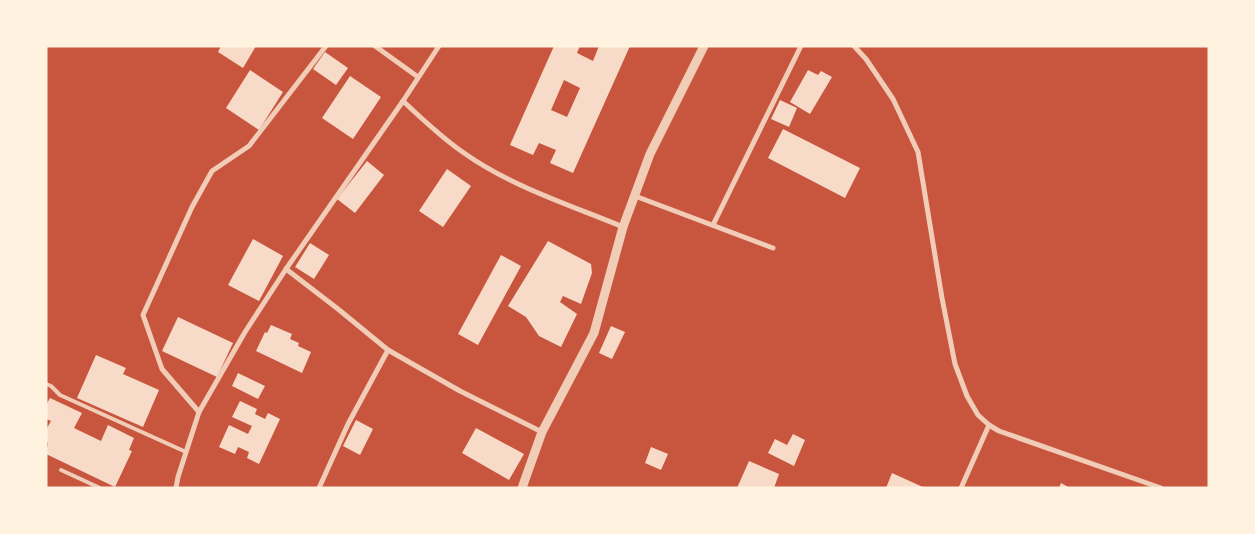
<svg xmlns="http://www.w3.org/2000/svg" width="1255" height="534" viewBox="0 0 1255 534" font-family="'Titillium Web',sans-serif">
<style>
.building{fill:#f7dbc8;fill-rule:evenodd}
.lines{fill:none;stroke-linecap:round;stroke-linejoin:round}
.service{stroke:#f1ccb7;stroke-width:4}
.minor{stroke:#f1ccb7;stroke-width:5}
.tertiary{stroke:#f1ccb7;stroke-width:9}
</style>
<rect width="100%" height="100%" fill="#c8553d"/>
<g class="building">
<polygon points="221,46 256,46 243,68 218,52"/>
<path d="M554 46H580L577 53 593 61 599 46H630L573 173 550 163 556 150 539 143 533 155 510 145ZM564 80 580 88 567 117 551 110Z"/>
<polygon points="325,52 348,68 336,85 313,69"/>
<polygon points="250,70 283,92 259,130 226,108"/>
<polygon points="808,70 818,75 821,71 832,77 810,114 790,102"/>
<polygon points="350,76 381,97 353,139 322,118"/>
<polygon points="780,100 797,108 789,127 771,119"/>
<polygon points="783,129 860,168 845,198 768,158"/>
<polygon points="367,161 384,175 355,213 337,199"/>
<polygon points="447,169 471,186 443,227 419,211"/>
<polygon points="253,239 283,256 259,301 228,285"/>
<polygon points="548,241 591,264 592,273 581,304 563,296 560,302 577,314 561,347 539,336 526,317 508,306"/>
<polygon points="310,243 329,255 314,279 295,267"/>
<polygon points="501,255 521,266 478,345 458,334"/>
<polygon points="178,317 233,343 217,377 162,351"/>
<polygon points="271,325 292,334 290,339 299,343 298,346 311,352 302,373 256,351 265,332 267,333"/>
<polygon points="611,326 625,332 612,359 599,353"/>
<polygon points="96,355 126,368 123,374 159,390 143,427 77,398"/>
<polygon points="238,373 265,386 258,399 232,386"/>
<polygon points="50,398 82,413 74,428 101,441 108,425 134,438 129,450 132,451 115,487 46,454 48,443 46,442 46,430 51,421 46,419 46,405"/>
<polygon points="240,401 257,409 255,414 265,419 268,413 280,419 259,464 247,458 249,452 238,447 235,454 219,447 229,425 248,434 252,426 232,417"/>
<polygon points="356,420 373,429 360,455 343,446"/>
<polygon points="476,428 524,454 509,480 462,453"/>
<polygon points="793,434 805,440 794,466 768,453 775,439 787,445"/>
<polygon points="651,447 668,454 661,470 645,463"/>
<polygon points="749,461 779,474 774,488 737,488"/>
<polygon points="892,473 925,488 886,488"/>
<polygon points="1061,483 1070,488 1059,488"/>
</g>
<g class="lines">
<g class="service">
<polyline points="46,384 51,386 60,395 186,452"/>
<polyline points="61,470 100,488"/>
</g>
<g class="minor">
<polyline points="375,46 418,77"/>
<polyline points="854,46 866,59 893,99 918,152 942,298 955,364 967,396 978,415 989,425 999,431 1161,488"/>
<path d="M403 101C422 119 442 138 464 153 512 187 570 205 623 227"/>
<polyline points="635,196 773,248"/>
<polyline points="713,225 801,46"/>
<polyline points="286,269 338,309 388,350 460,391 542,432"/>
<polyline points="199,412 162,369 143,315 192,207 212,171 249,146 326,46"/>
<polyline points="176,488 178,477 199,412 245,332 286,269 403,101 439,46"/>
<polyline points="319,488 348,424 388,350"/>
<polyline points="961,488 989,425"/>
</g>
<polyline class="tertiary" points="522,488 542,432 594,333 623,227 650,154 704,46"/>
</g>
<rect width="1255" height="534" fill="none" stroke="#fff3e0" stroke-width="95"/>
</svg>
